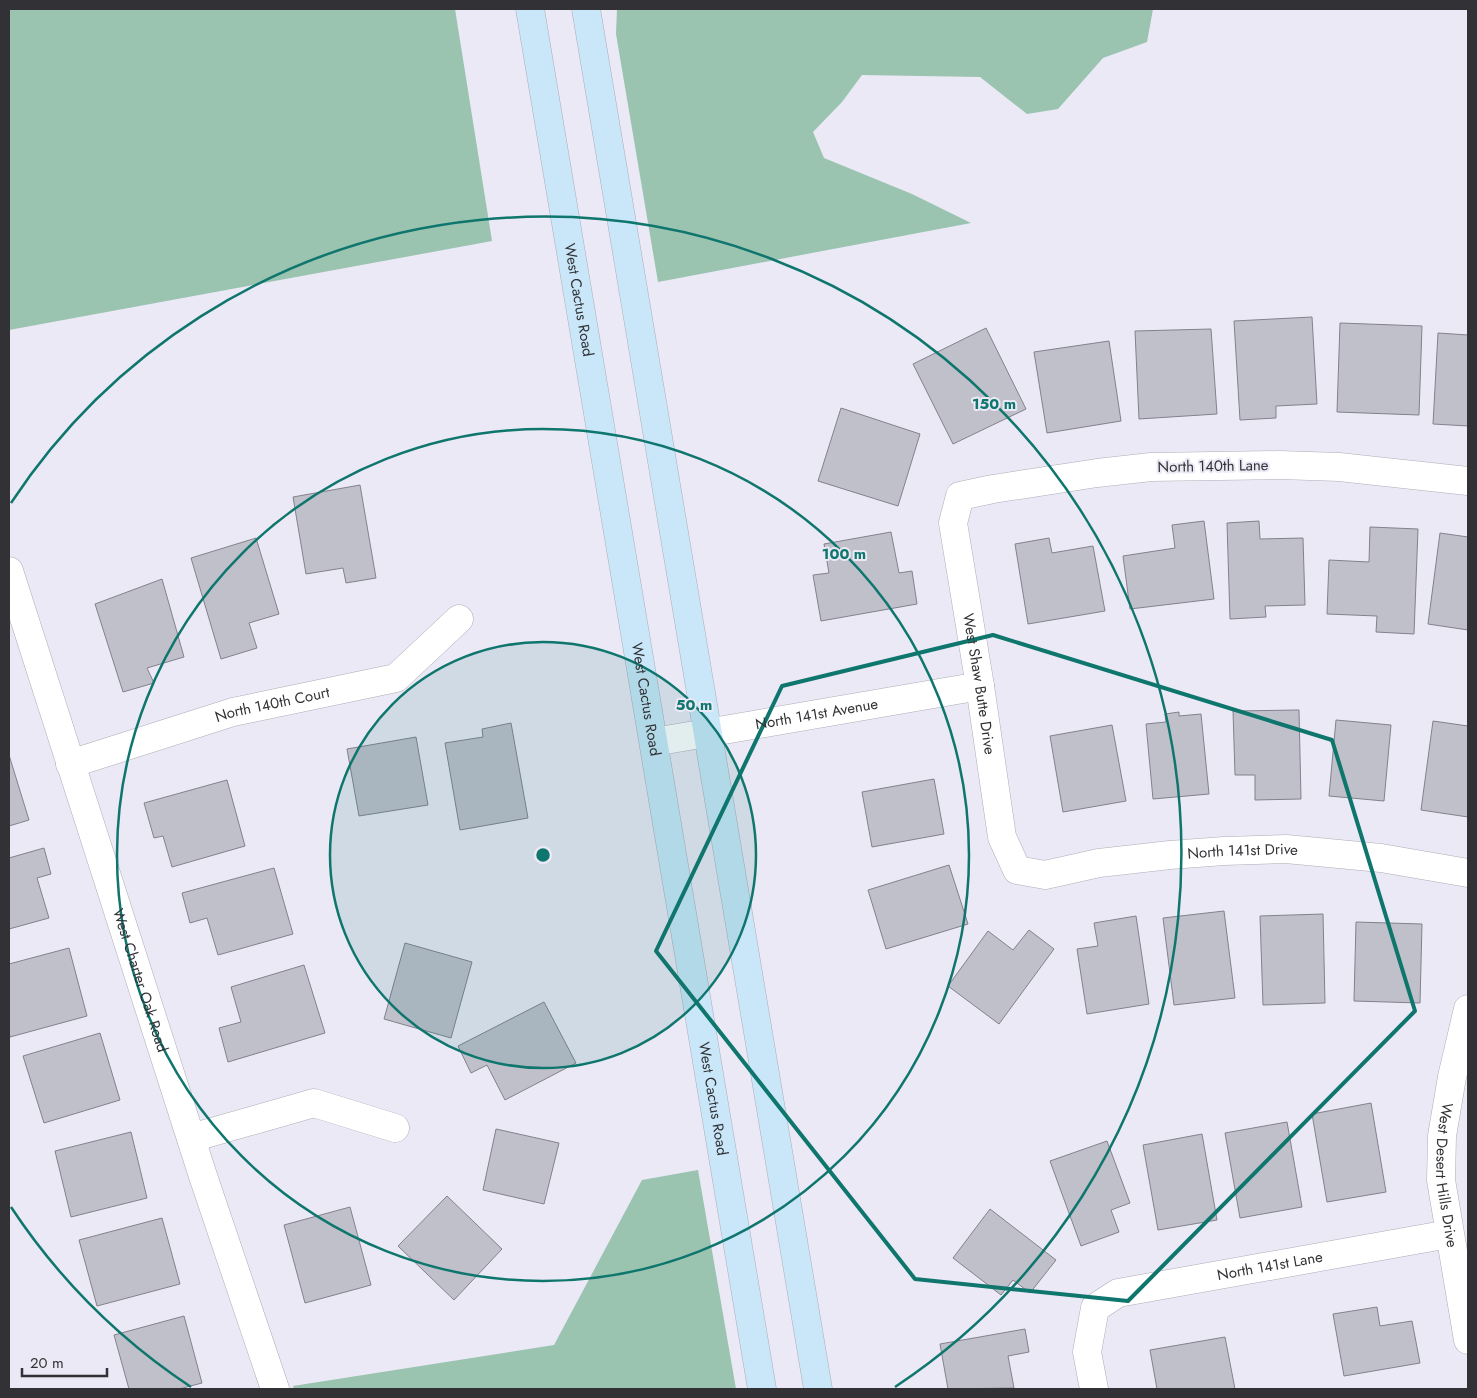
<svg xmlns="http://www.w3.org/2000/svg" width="1477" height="1398" viewBox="0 0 1477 1398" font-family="Jost,sans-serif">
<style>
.green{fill:#9ac3b0}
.building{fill:#c0c0cb;stroke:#82818c}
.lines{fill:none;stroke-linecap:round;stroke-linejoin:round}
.street-casing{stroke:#adadb8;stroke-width:29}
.secondary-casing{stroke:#adadb8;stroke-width:29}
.street{stroke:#fff;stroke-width:28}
.secondary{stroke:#c9e7f9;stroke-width:28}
.marked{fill:none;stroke:#0f766e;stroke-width:4;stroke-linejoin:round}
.ring{fill:none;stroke:#0f766e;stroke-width:2.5}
.labels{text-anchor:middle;stroke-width:4;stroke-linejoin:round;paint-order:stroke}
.street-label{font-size:15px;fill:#323236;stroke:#eae9f5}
.centre{fill:#0f766e;stroke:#eae9f5;stroke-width:2.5}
.ring-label{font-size:15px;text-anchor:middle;font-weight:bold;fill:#0f766e;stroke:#eae9f5;stroke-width:4;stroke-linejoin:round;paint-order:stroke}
</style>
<rect width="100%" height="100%" fill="#eae9f5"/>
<g class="green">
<polygon points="9,9 455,9 492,241 9,330"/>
<polygon points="617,9 1153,9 1147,42 1103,58 1058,109 1027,114 980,77 862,75 842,102 813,132 824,158 912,194 971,223 658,282 616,34"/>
<polygon points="698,1170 736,1389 294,1389 293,1386 554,1345 642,1180"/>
</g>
<g class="building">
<polygon points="1312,317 1317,404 1276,406 1276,418 1240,420 1234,321"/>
<polygon points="1340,323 1422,326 1419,415 1337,412"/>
<polygon points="986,328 1026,409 953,444 913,364"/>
<polygon points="1211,329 1217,414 1139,419 1135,331"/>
<polygon points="1438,333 1468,335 1468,426 1433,424"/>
<polygon points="1109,341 1121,421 1047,433 1034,352"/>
<polygon points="841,408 920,434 898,506 818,481"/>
<polygon points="360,485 376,578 346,583 343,568 306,574 293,497"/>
<polygon points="1204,521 1214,599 1130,609 1123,556 1175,548 1172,525"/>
<polygon points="1259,521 1260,539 1303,538 1305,605 1265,606 1266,617 1230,619 1227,523"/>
<polygon points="1370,527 1418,529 1414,634 1376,632 1377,616 1327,614 1329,560 1369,562"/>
<polygon points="891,532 899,573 912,571 917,604 821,621 813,575 829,573 824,544"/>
<polygon points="1440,533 1468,537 1468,630 1428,624"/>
<polygon points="256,538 279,614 249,623 257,648 221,659 191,558"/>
<polygon points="1049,538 1052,553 1093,546 1105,611 1028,624 1015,544"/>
<polygon points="162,579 184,657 147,668 154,683 123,692 95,604"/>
<polygon points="1299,710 1301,799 1255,800 1255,775 1235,775 1233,711"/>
<polygon points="1179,712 1179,716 1201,714 1209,794 1153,799 1146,724 1166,722 1165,714"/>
<polygon points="1336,720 1391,725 1384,801 1329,796"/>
<polygon points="1433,721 1468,726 1468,817 1421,810"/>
<polygon points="511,723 528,818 460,830 445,743 483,737 482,729"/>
<polygon points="1112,725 1126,801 1063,812 1050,736"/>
<polygon points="416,737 428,805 359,816 347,749"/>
<polygon points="9,755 29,820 9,826"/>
<polygon points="934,779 944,834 872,847 862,792"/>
<polygon points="227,780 245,846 172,867 163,836 154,838 144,803"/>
<polygon points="44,848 51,874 37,878 49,918 9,929 9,858"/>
<polygon points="949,865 968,924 886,949 868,890"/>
<polygon points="274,868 293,934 218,955 207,918 190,923 182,893"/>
<polygon points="1224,911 1235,998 1174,1005 1163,918"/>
<polygon points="1323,914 1325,1003 1263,1005 1260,916"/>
<polygon points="1136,916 1149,1004 1087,1014 1077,949 1098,946 1094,923"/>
<polygon points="1356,922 1422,924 1420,1003 1354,1001"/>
<polygon points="1029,930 1054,949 999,1024 948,986 988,931 1013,950"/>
<polygon points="405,943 472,962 451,1038 384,1019"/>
<polygon points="69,948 87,1016 10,1037 9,1032 9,964"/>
<polygon points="304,965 325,1033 228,1062 219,1028 241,1022 231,987"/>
<polygon points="544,1002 576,1063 505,1100 487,1065 471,1073 458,1046"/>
<polygon points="100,1033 120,1100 44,1123 23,1056"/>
<polygon points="1371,1103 1386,1192 1327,1202 1312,1114"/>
<polygon points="1287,1122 1302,1207 1240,1218 1225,1133"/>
<polygon points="496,1129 559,1143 544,1204 483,1190"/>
<polygon points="131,1132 147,1198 71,1217 55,1151"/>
<polygon points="1202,1134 1217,1220 1158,1230 1143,1145"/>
<polygon points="1107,1141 1130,1203 1111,1210 1119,1232 1081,1246 1050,1161"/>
<polygon points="447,1196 502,1249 454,1300 398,1246"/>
<polygon points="350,1207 371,1285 305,1303 284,1225"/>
<polygon points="990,1209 1056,1260 1030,1293 1013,1280 1001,1295 953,1258"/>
<polygon points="162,1218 180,1284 97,1306 79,1240"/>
<polygon points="1377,1307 1380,1326 1412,1321 1420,1363 1344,1376 1333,1314"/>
<polygon points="184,1316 202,1383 179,1389 129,1389 114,1335"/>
<polygon points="1025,1329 1029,1352 1008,1356 1014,1388 948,1389 940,1344"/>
<polygon points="1225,1337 1235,1389 1157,1389 1150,1350"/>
</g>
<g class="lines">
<g class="street-casing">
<g id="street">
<path id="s1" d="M1468 481 1339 467 1280 465 1151 467 1097 473 993 489 960 496 953 523 980 686 1002 837 1017 870 1045 875 1099 863 1170 855 1224 851 1286 849 1381 858 1468 873"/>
<path id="s2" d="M9 571 203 1176 275 1389"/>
<path id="s3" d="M654 742 980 686"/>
<path id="s4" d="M70 764 233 712 396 678 459 619"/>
<path id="s5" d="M1468 1009 1452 1077 1442 1136 1441 1180 1468 1340"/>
<polyline points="191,1138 314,1103 395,1128"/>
<path id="s6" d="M1094 1389 1087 1352 1095 1308 1118 1293 1449 1234"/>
</g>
</g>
<g class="secondary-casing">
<g id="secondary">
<path id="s7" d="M530 9 762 1389"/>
<polyline points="586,9 818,1389"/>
</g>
</g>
<use href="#street" class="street"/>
<use href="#secondary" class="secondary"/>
</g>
<path class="marked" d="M993 635 1332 740 1415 1011 1128 1301 915 1279 656 951 782 686Z"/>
<circle cx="543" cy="855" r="213" fill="#0f766e" fill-opacity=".12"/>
<g class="ring">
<circle cx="543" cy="855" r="213"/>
<circle cx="543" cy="855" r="426"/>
<path d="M191 1387A638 638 0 0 1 11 1207M11 503A638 638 0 1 1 895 1387"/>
</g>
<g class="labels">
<g class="street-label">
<text dy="5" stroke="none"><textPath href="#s7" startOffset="295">West Cactus Road</textPath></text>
<text transform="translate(1213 466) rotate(-1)" y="5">North 140th Lane</text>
<text dy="5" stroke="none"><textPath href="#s1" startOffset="702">West Shaw Butte Drive</textPath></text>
<text dy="5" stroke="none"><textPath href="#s7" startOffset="700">West Cactus Road</textPath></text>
<text dy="5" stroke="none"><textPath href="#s4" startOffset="211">North 140th Court</textPath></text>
<text dy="5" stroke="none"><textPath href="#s3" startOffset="165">North 141st Avenue</textPath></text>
<text dy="5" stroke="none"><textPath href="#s1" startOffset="1121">North 141st Drive</textPath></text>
<text dy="5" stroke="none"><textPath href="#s2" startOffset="430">West Charter Oak Road</textPath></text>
<text dy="5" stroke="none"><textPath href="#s7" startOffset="1105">West Cactus Road</textPath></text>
<text dy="5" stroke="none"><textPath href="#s5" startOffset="169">West Desert Hills Drive</textPath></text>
<text dy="5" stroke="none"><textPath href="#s6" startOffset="264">North 141st Lane</textPath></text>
</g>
</g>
<circle cx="543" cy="855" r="8" class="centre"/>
<g class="ring-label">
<text x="994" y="409">150 m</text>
<text x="844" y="559">100 m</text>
<text x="694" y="710">50 m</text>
</g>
<rect width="1477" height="1398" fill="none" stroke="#323236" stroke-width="20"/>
<path d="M22 1368v8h85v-8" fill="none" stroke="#323236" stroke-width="2.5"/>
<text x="30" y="1368" font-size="15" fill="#323236" stroke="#eae9f5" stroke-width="4" paint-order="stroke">20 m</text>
</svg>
